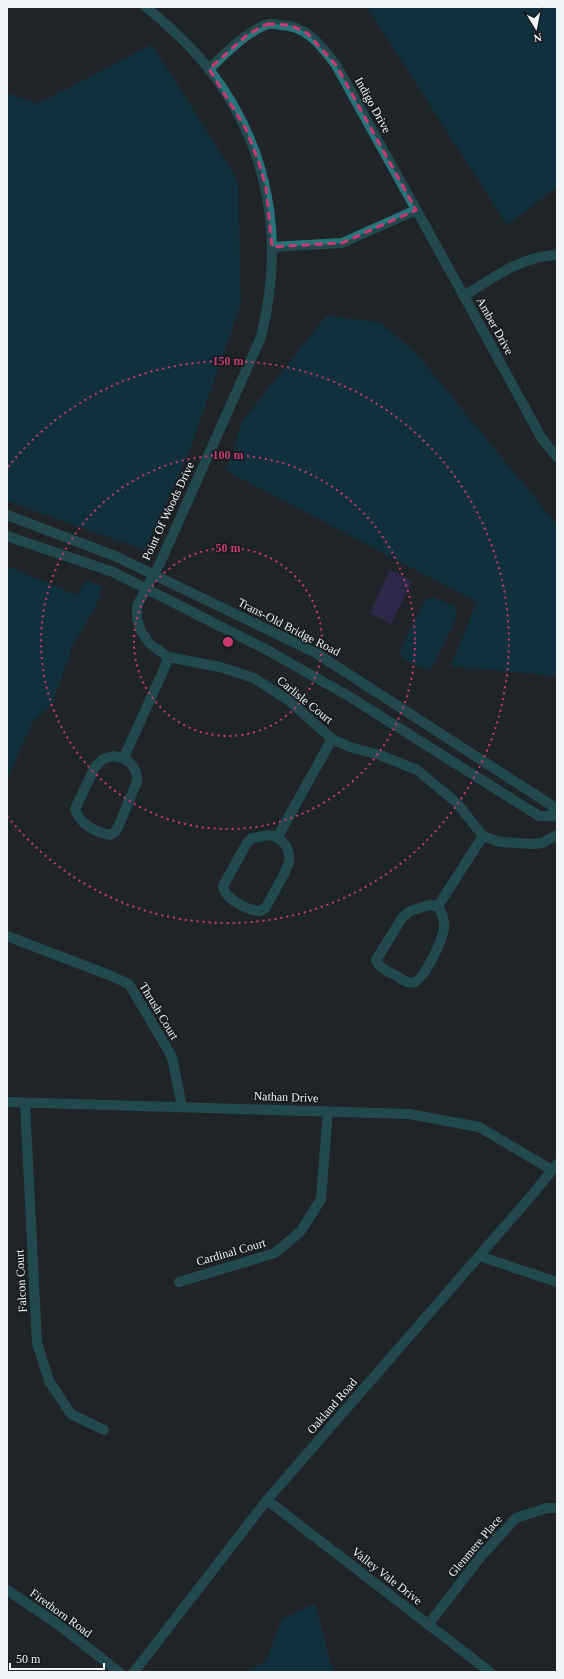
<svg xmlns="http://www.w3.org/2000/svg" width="564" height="1679" viewBox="0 0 564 1679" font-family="Georgia,serif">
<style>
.green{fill:#023e55}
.water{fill:#3e2e6d}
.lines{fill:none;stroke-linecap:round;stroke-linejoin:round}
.minor{stroke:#27757b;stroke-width:10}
.marked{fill:none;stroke:#c93972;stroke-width:3;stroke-dasharray:8 5;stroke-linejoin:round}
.ring{fill:none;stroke:#c93972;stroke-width:2;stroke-dasharray:2 4}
.labels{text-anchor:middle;stroke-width:3.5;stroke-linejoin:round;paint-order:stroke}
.street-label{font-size:12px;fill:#f0f4f7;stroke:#151c1f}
.centre{fill:#c93972;stroke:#151c1f;stroke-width:2}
.ring-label{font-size:12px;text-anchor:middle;font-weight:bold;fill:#c93972;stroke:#151c1f;stroke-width:3.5;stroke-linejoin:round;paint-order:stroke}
</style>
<rect width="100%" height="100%" fill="#1f2529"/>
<g class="green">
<polygon points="367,7 557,7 557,187 507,225"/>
<polygon points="152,44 238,181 241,304 190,449 145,550 7,501 7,93 38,104"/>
<polygon points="326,316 380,322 416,353 557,525 557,678 556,676 451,666 477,602 227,471 242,422"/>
<polygon points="7,566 76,595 87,580 102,587 96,606 73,645 52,704 32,723 7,780"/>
<polygon points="433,597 455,607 457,616 432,667 425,669 403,659 400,650 425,600"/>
<polygon points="315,1603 330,1662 335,1672 246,1672 266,1661 282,1619"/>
</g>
<polygon class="water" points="390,570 412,581 391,624 370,613"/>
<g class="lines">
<g class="minor">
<path d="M146 7C169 26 191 46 209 69 270 148 285 241 261 337L161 561 137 606V619L141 631 150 644 168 657 220 667 254 678 288 700 332 739 350 747 380 755 417 770 457 803 483 836 500 842 533 844 542 843 557 835"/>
<path d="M209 69C226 53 244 34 265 25 269 23 276 24 280 25 306 25 321 45 336 65L464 296"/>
<polyline points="272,247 342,243 416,210"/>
<path d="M557 255C522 256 492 278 464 296L542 439 557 457"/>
<polyline points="7,515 115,556 316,653 551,805 557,817"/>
<polyline points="7,536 113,572 269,651 350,697 539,816 556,816"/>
<path d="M114 756C128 758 137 766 137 781L119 825 115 832 110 835C96 832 79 824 75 809L95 767 103 759Z"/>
<polyline points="124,757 165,667 168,657"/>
<path d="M269 835C282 837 291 848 289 862 288 869 270 899 266 907L261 911C249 911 224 899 223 886L247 843 252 838Z"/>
<polyline points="278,836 332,739"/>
<path d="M429 905 438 906C442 914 445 920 444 929 442 940 425 979 414 982 408 985 400 978 395 975 387 971 379 968 376 960L402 918 410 911Z"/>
<polyline points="438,906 483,836"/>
<polyline points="7,936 109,975 129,984 172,1057 182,1107"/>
<polyline points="7,1102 409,1114 479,1127 552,1170"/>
<polyline points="25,1103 37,1343 49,1381 71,1414 104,1430"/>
<polyline points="479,1256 557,1282"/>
<polyline points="179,1282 275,1253 301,1231 321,1199 328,1111"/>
<polyline points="267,1500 490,1672"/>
<polyline points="7,1590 56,1623 119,1672"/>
<polyline points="428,1625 482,1555 516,1518 547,1508 557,1508"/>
<polyline points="134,1672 267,1500 532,1195 557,1164"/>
</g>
</g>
<path d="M0 0H564V1679H0ZM267 24 290 25 307 33 336 65 416 210 342 243 272 247 266 188 259 163 246 129 209 69 247 35Z" fill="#1f2529" fill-opacity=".55" fill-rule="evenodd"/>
<path class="marked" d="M267 24 290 25 307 33 336 65 416 210 342 243 272 247 266 188 259 163 246 129 209 69 247 35Z"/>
<g class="ring">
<circle cx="228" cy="642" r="94"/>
<circle cx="228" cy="642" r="187"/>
<path d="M8 467A281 281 0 1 1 8 817"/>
</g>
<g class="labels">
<g class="street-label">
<text transform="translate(373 105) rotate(61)" y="4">Indigo Drive</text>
<text transform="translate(495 326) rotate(61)" y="4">Amber Drive</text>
<text transform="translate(168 511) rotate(-65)" y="4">Point Of Woods Drive</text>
<text transform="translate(289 627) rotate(27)" y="4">Trans-Old Bridge Road</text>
<text transform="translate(305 700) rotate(39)" y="4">Carlisle Court</text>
<text transform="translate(159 1011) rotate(59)" y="4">Thrush Court</text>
<text transform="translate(286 1097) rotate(2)" y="4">Nathan Drive</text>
<text transform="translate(231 1252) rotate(-16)" y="4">Cardinal Court</text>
<text transform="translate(21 1281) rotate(-93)" y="4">Falcon Court</text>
<text transform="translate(332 1406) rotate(-49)" y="4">Oakland Road</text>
<text transform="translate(475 1546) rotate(-50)" y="4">Glenmere Place</text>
<text transform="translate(387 1576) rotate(38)" y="4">Valley Vale Drive</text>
<text transform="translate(61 1613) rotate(36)" y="4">Firethorn Road</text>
</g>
</g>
<circle cx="228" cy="642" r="6" class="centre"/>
<g class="ring-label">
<text x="228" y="365">150 m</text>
<text x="228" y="459">100 m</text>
<text x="228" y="552">50 m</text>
</g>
<rect width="564" height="1679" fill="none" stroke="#f0f4f7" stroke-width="16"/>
<g transform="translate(536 28) rotate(170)" stroke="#151c1f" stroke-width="3" paint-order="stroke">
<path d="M0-3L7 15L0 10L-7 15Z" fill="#f0f4f7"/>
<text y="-6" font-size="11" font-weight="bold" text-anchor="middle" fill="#f0f4f7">N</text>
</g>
<path d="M10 1663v6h94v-6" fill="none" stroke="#f0f4f7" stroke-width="2"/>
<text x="16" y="1663" font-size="12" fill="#f0f4f7" stroke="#151c1f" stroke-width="3" paint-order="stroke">50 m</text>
</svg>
